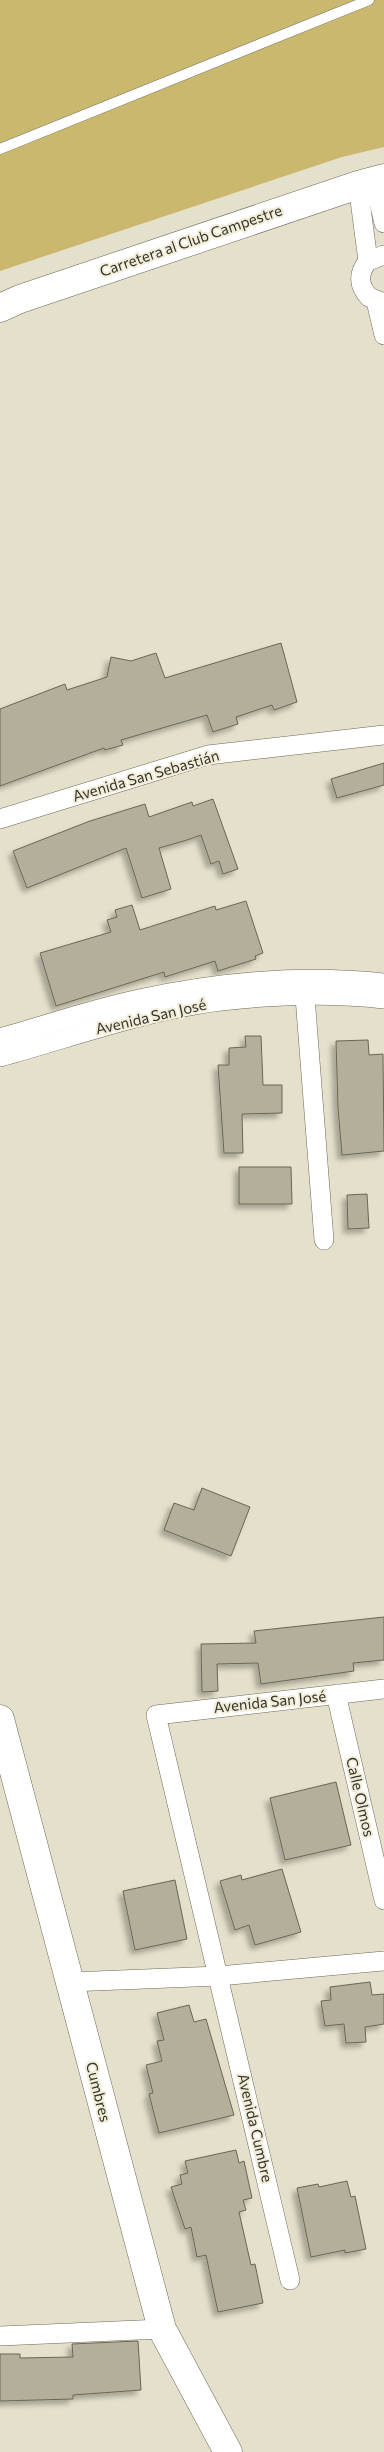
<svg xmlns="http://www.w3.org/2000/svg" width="384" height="2452" viewBox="0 0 384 2452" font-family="Commissioner,sans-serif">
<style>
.green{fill:#c9b86d}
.building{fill:#b3af9b;stroke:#6a6654;filter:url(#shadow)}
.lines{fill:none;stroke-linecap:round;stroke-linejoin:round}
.lane-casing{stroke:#6d6957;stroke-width:11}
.street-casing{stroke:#6d6957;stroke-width:20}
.secondary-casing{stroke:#6d6957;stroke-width:29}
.lane{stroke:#fff;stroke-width:10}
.street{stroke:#fff;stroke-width:19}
.secondary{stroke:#fff;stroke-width:28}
.labels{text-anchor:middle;stroke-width:4;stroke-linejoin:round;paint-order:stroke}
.street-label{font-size:15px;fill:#35332c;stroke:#f1edd8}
</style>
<defs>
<filter id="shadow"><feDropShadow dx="-4.5" dy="4.5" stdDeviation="2.5" flood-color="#0004"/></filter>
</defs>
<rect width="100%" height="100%" fill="#e4e0cb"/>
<polygon class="green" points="0,0 384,0 384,147 342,157 0,271"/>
<g class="building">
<polygon points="281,643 297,702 274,710 272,705 236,717 238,724 213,732 207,715 121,740 123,745 105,750 104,748 0,786 0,709 65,684 67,690 107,677 111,657 131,661 156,653 165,678"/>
<polygon points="384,763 384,785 337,798 331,779"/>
<polygon points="213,799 238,869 223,874 219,861 211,864 201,835 187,840 159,848 171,889 142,898 126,848 27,888 13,851 90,821 145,804 149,817 192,802 193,806"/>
<polygon points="246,901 263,953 255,956 256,959 218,971 215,961 165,977 164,972 56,1006 40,953 111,932 107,920 117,917 115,910 132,905 140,930 215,906 216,910"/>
<polygon points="245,1036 261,1036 263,1085 282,1085 282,1113 242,1114 243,1153 224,1153 218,1065 229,1065 229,1048 246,1047"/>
<polygon points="368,1040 369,1055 383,1054 384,1151 342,1155 338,1108 336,1041"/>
<polygon points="239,1167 291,1167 292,1204 239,1204"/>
<polygon points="367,1194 369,1228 348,1229 347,1195"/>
<polygon points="202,1488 250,1507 231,1556 164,1530 174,1503 194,1510"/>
<polygon points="384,1617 384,1660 353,1663 354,1671 261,1684 258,1663 217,1664 218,1691 202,1692 201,1644 256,1643 254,1631"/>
<polygon points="336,1782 351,1845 285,1860 270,1798"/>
<polygon points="282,1869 301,1932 255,1945 249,1925 235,1930 220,1881 241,1875 242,1880"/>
<polygon points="175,1880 187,1939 135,1950 123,1891"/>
<polygon points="370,1982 372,1995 384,1994 384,2024 365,2027 366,2042 346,2043 344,2024 325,2026 321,2001 331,2000 330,1987"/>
<polygon points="189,2005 194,2022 206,2019 234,2115 159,2133 149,2094 153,2093 146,2065 162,2061 157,2041 164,2040 157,2013"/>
<polygon points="236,2150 239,2163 244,2161 252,2198 243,2200 246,2210 239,2212 251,2265 255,2264 263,2303 218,2312 206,2255 197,2257 191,2227 185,2229 171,2187 182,2184 180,2175 188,2173 185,2161"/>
<polygon points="347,2181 351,2197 355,2196 366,2249 345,2253 345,2250 311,2257 297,2188 318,2184 319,2187"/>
<polygon points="138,2341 141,2390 73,2395 73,2399 0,2401 0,2354 20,2354 20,2358 73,2357 72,2344"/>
</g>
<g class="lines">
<g class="lane-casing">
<polyline id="lane" points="0,149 369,0"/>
</g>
<g class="street-casing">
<g id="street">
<polyline points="374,181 384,223"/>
<polyline points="358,185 368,261"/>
<path d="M384 255 368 261C358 273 358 285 369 297L384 303"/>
<polyline points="376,301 384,335"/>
<polyline points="0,819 208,755 384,735"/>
<polyline points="304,984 324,1240"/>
<path d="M0 1038C46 1025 92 1009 139 999 218 982 303 974 384 983"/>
<path d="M0 1057C73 1037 146 1010 221 1001 274 995 331 993 384 999"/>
<polyline points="336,1694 384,1900"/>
<polyline points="70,1982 219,1976 384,1961"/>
<polyline points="290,2280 156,1715 384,1689"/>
<polyline points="0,2336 162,2329"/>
</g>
</g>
<g class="secondary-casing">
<g id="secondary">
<polyline points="0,308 20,299 358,185 384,178"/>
<polyline points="0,1719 162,2329 228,2452"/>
</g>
</g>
<use href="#lane" class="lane"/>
<use href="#street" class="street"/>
<use href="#secondary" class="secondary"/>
</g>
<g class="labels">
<g class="street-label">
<text transform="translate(191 241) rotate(-19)" y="5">Carretera al Club Campestre</text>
<text transform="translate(146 776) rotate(-16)" y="5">Avenida San Sebastián</text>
<text transform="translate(151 1017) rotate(-13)" y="5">Avenida San José</text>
<text transform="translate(270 1702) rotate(-6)" y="5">Avenida San José</text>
<text transform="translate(360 1797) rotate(77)" y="5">Calle Olmos</text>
<text transform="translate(98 2092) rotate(76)" y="5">Cumbres</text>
<text transform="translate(255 2128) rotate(77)" y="5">Avenida Cumbre</text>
</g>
</g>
</svg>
